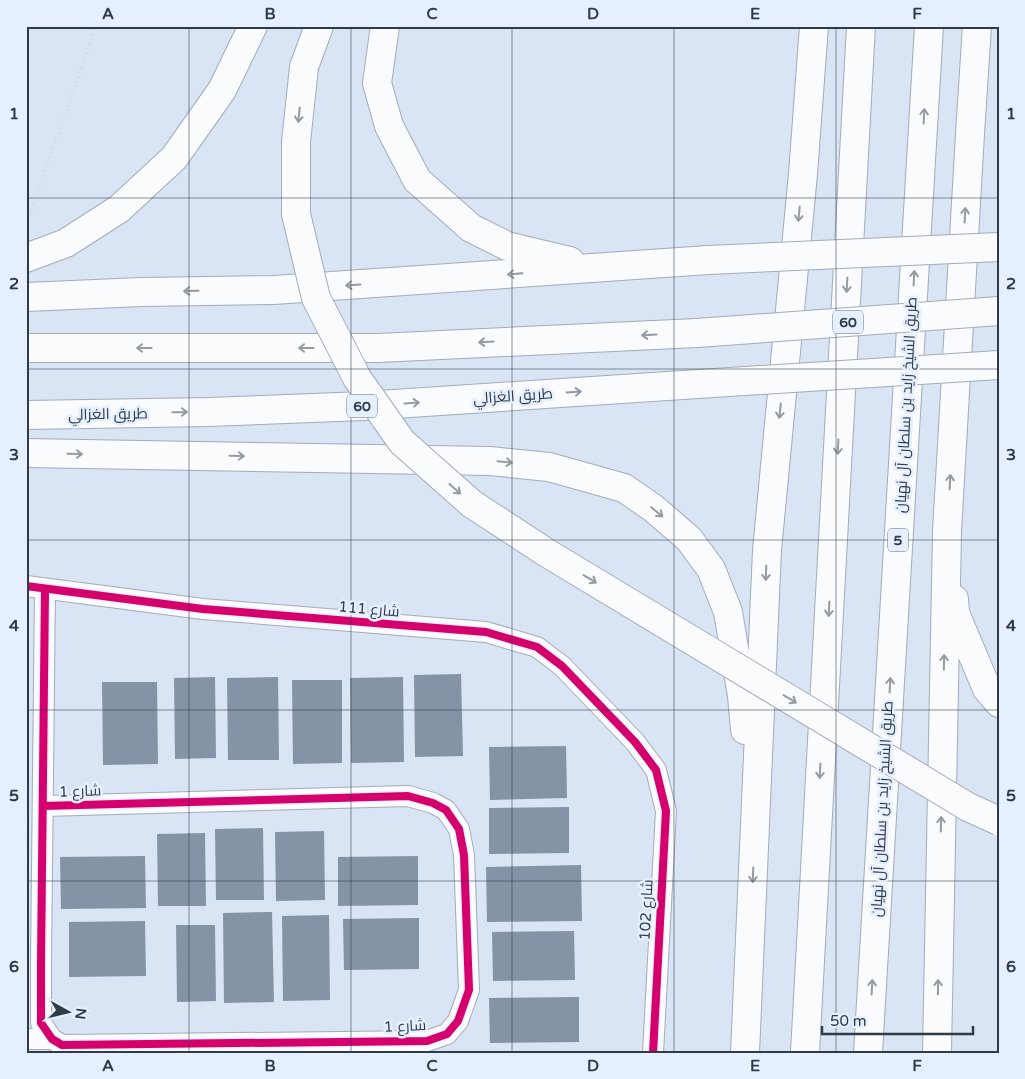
<svg xmlns="http://www.w3.org/2000/svg" width="1025" height="1079" viewBox="0 0 1025 1079" font-family="'Varela Round',Cairo,sans-serif">
<style>
.building{fill:#8493a6}
.lines{fill:none;stroke-linecap:round;stroke-linejoin:round}
.minor-casing{stroke:#a3acb9;stroke-width:22}
.highway-casing{stroke:#a3acb9;stroke-width:30}
.path{stroke:#d4d7dc;stroke-width:3;stroke-dasharray:1 4;stroke-linecap:butt}
.minor{stroke:#f9fbfd;stroke-width:20}
.highway{stroke:#f9fbfd;stroke-width:28}
.highway-bridge-casing{stroke:#a3acb9;stroke-width:30;stroke-linecap:butt}
.highway-bridge{stroke:#f9fbfd;stroke-width:28}
.cycleway-casing{stroke:#e5effd;stroke-width:11}
.cycleway{stroke:#d6006c;stroke-width:8}
.oneway{stroke:#949ba2}
.grid{fill:none;stroke:#303b48;stroke-width:1;stroke-opacity:0.55}
.labels{text-anchor:middle;stroke-width:5;stroke-linejoin:round;paint-order:stroke}
.shield{fill:#e5effd;stroke:#66717e;stroke-width:1}
.shield-label{font-size:14px;font-weight:bold;fill:#303b48}
.street-label{font-size:15px;fill:#303b48;stroke:#e5effd}
.neatline{fill:none;stroke:#303b48;stroke-width:2}
.grid-label{font-size:16px;text-anchor:middle;font-weight:bold;fill:#303b48}
</style>
<rect width="100%" height="100%" fill="#d9e4f4"/>
<g class="building">
<polygon points="461,674 463,756 415,757 414,675"/>
<polygon points="215,677 216,758 175,759 174,678"/>
<polygon points="278,677 279,760 228,760 227,678"/>
<polygon points="403,677 404,762 351,763 350,678"/>
<polygon points="292,680 342,680 342,763 293,764"/>
<polygon points="102,682 157,682 158,764 103,765"/>
<polygon points="566,746 567,798 490,800 489,747"/>
<polygon points="569,807 569,853 489,854 489,808"/>
<polygon points="263,828 264,900 216,900 215,829"/>
<polygon points="324,831 325,900 276,901 275,832"/>
<polygon points="205,833 206,906 158,906 157,834"/>
<polygon points="145,856 146,908 61,909 60,857"/>
<polygon points="418,856 418,905 338,906 338,857"/>
<polygon points="581,865 582,921 487,922 486,867"/>
<polygon points="272,912 274,1002 224,1003 223,913"/>
<polygon points="329,915 330,1000 283,1001 282,916"/>
<polygon points="419,918 419,969 344,970 343,919"/>
<polygon points="145,921 146,976 69,977 69,922"/>
<polygon points="176,925 215,925 216,1001 177,1002"/>
<polygon points="574,931 575,980 493,981 492,932"/>
<polygon points="579,997 579,1042 490,1043 489,998"/>
</g>
<g class="lines">
<g class="minor-casing">
<g id="minor">
<polyline points="26,586 203,609 486,632 537,647 562,666 635,742 656,770 666,811 653,1053"/>
<polyline points="43,806 408,796 433,803 446,810 459,829 464,855 469,990 458,1021 447,1034 427,1041 62,1045 52,1039 41,1023 41,962 45,589"/>
<polyline points="26,1039 52,1039"/>
</g>
</g>
<g class="highway-casing">
<g id="highway">
<polyline points="385,26 377,83 389,126 417,180 471,228 507,246 570,261"/>
<polyline points="304,67 319,26"/>
<polyline points="26,258 66,243 119,209 174,158 222,90 253,26"/>
<polyline points="26,297 141,292 274,290 708,260"/>
<polyline points="26,348 378,348 697,333"/>
<polyline points="26,415 209,412 364,406 698,384"/>
<polyline points="26,453 490,461 549,467 624,488 653,508 689,539 711,569 728,612 742,696 745,730"/>
<polyline points="954,599 955,613 987,689 999,703"/>
<polyline points="745,1053 767,550 803,174 814,26"/>
<polyline points="805,1053 861,26"/>
<polyline points="868,1053 929,26"/>
<polyline points="937,1053 947,531 970,134 977,26"/>
</g>
</g>
<polyline class="path" points="26,218 31,210 96,26"/>
<use href="#minor" class="minor"/>
<use href="#highway" class="highway"/>
<g class="highway-bridge-casing">
<g id="highway-bridge">
<polyline points="304,67 296,142 296,214 316,298 357,378 402,442 472,504 547,553 968,807 999,821"/>
<polyline points="708,260 999,247"/>
<polyline points="697,333 999,311"/>
<polyline points="698,384 999,365"/>
</g>
</g>
<use href="#highway-bridge" class="highway-bridge"/>
<g class="cycleway-casing">
<g id="cycleway">
<polyline points="26,586 203,609 486,632 537,647 562,666 635,742 656,770 666,811 653,1053"/>
<polyline points="43,806 408,796 433,803 446,810 459,829 464,855 469,990 458,1021 447,1034 427,1041 62,1045 52,1039 41,1023 41,962 45,589"/>
</g>
</g>
<use href="#cycleway" class="cycleway"/>
</g>
<defs><path id="oneway-shaft" d="M-6 0H5M1.5-3L5.5 0L1.5 3" fill="none" stroke-width="1.6" stroke-linecap="round" stroke-linejoin="round" transform="scale(1.25)"/></defs>
<g class="oneway">
<use href="#oneway-shaft" transform="translate(299 115) rotate(96)"/>
<use href="#oneway-shaft" transform="translate(924 116) rotate(-87)"/>
<use href="#oneway-shaft" transform="translate(799 214) rotate(96)"/>
<use href="#oneway-shaft" transform="translate(965 215) rotate(-87)"/>
<use href="#oneway-shaft" transform="translate(515 274) rotate(175)"/>
<use href="#oneway-shaft" transform="translate(914 278) rotate(-87)"/>
<use href="#oneway-shaft" transform="translate(353 285) rotate(176)"/>
<use href="#oneway-shaft" transform="translate(847 285) rotate(93)"/>
<use href="#oneway-shaft" transform="translate(191 291) rotate(179)"/>
<use href="#oneway-shaft" transform="translate(649 335) rotate(177)"/>
<use href="#oneway-shaft" transform="translate(486 342) rotate(177)"/>
<use href="#oneway-shaft" transform="translate(144 348) rotate(180)"/>
<use href="#oneway-shaft" transform="translate(306 348) rotate(180)"/>
<use href="#oneway-shaft" transform="translate(574 392) rotate(-4)"/>
<use href="#oneway-shaft" transform="translate(412 403) rotate(-4)"/>
<use href="#oneway-shaft" transform="translate(780 411) rotate(96)"/>
<use href="#oneway-shaft" transform="translate(180 412) rotate(-1)"/>
<use href="#oneway-shaft" transform="translate(838 447) rotate(93)"/>
<use href="#oneway-shaft" transform="translate(75 454) rotate(1)"/>
<use href="#oneway-shaft" transform="translate(237 456) rotate(1)"/>
<use href="#oneway-shaft" transform="translate(505 462) rotate(6)"/>
<use href="#oneway-shaft" transform="translate(950 482) rotate(-87)"/>
<use href="#oneway-shaft" transform="translate(455 489) rotate(41)"/>
<use href="#oneway-shaft" transform="translate(657 512) rotate(39)"/>
<use href="#oneway-shaft" transform="translate(766 573) rotate(92)"/>
<use href="#oneway-shaft" transform="translate(590 579) rotate(31)"/>
<use href="#oneway-shaft" transform="translate(829 609) rotate(93)"/>
<use href="#oneway-shaft" transform="translate(944 662) rotate(-89)"/>
<use href="#oneway-shaft" transform="translate(890 685) rotate(-87)"/>
<use href="#oneway-shaft" transform="translate(790 699) rotate(31)"/>
<use href="#oneway-shaft" transform="translate(820 771) rotate(93)"/>
<use href="#oneway-shaft" transform="translate(941 824) rotate(-89)"/>
<use href="#oneway-shaft" transform="translate(753 875) rotate(92)"/>
<use href="#oneway-shaft" transform="translate(872 987) rotate(-87)"/>
<use href="#oneway-shaft" transform="translate(938 987) rotate(-89)"/>
</g>
<path class="grid" d="M189 26V1053M351 26V1053M512 26V1053M674 26V1053M836 26V1053M26 198H999M26 369H999M26 540H999M26 710H999M26 881H999"/>
<g class="labels">
<g class="shield">
<rect x="833" y="310.5" width="30" height="23" rx="4"/>
<rect x="347" y="394.5" width="30" height="23" rx="4"/>
<rect x="888" y="528.5" width="20" height="23" rx="4"/>
</g>
<g class="shield-label">
<text x="848" y="327">60</text>
<text x="362" y="411">60</text>
<text x="898" y="545">5</text>
</g>
<g class="street-label">
<text transform="translate(513 396) rotate(-4)" y="5">طريق الغزالي</text>
<text transform="translate(906 405) rotate(-87)" y="5">طريق الشيخ زايد بن سلطان آل نهيان</text>
<text transform="translate(108 414) rotate(-1)" y="5">طريق الغزالي</text>
<text transform="translate(369 609) rotate(5)" y="5">شارع 111</text>
<text transform="translate(80 791) rotate(-2)" y="5">شارع 1</text>
<text transform="translate(882 809) rotate(-87)" y="5">طريق الشيخ زايد بن سلطان آل نهيان</text>
<text transform="translate(646 910) rotate(-87)" y="5">شارع 102</text>
<text transform="translate(405 1026) rotate(-3)" y="5">شارع 1</text>
</g>
</g>
<rect width="1025" height="1079" fill="none" stroke="#e5effd" stroke-width="55"/>
<g transform="translate(68 1012) rotate(98)" stroke="#e5effd" stroke-width="4" paint-order="stroke">
<path d="M0-4L9 19L0 12L-9 19Z" fill="#303b48"/>
<text y="-8" font-size="14" font-weight="bold" text-anchor="middle" fill="#303b48">N</text>
</g>
<path d="M822 1026v8h151v-8" fill="none" stroke="#303b48" stroke-width="2.5"/>
<text x="830" y="1026" font-size="15" fill="#303b48" stroke="#e5effd" stroke-width="4" paint-order="stroke">50 m</text>
<rect x="28" y="28" width="970" height="1024" class="neatline"/>
<g class="grid-label">
<text x="108" y="19">A</text>
<text x="270" y="19">B</text>
<text x="432" y="19">C</text>
<text x="593" y="19">D</text>
<text x="755" y="19">E</text>
<text x="917" y="19">F</text>
<text x="14" y="119">1</text>
<text x="1011" y="119">1</text>
<text x="14" y="289">2</text>
<text x="1011" y="289">2</text>
<text x="14" y="460">3</text>
<text x="1011" y="460">3</text>
<text x="14" y="631">4</text>
<text x="1011" y="631">4</text>
<text x="14" y="801">5</text>
<text x="1011" y="801">5</text>
<text x="14" y="972">6</text>
<text x="1011" y="972">6</text>
<text x="108" y="1071">A</text>
<text x="270" y="1071">B</text>
<text x="432" y="1071">C</text>
<text x="593" y="1071">D</text>
<text x="755" y="1071">E</text>
<text x="917" y="1071">F</text>
</g>
</svg>
